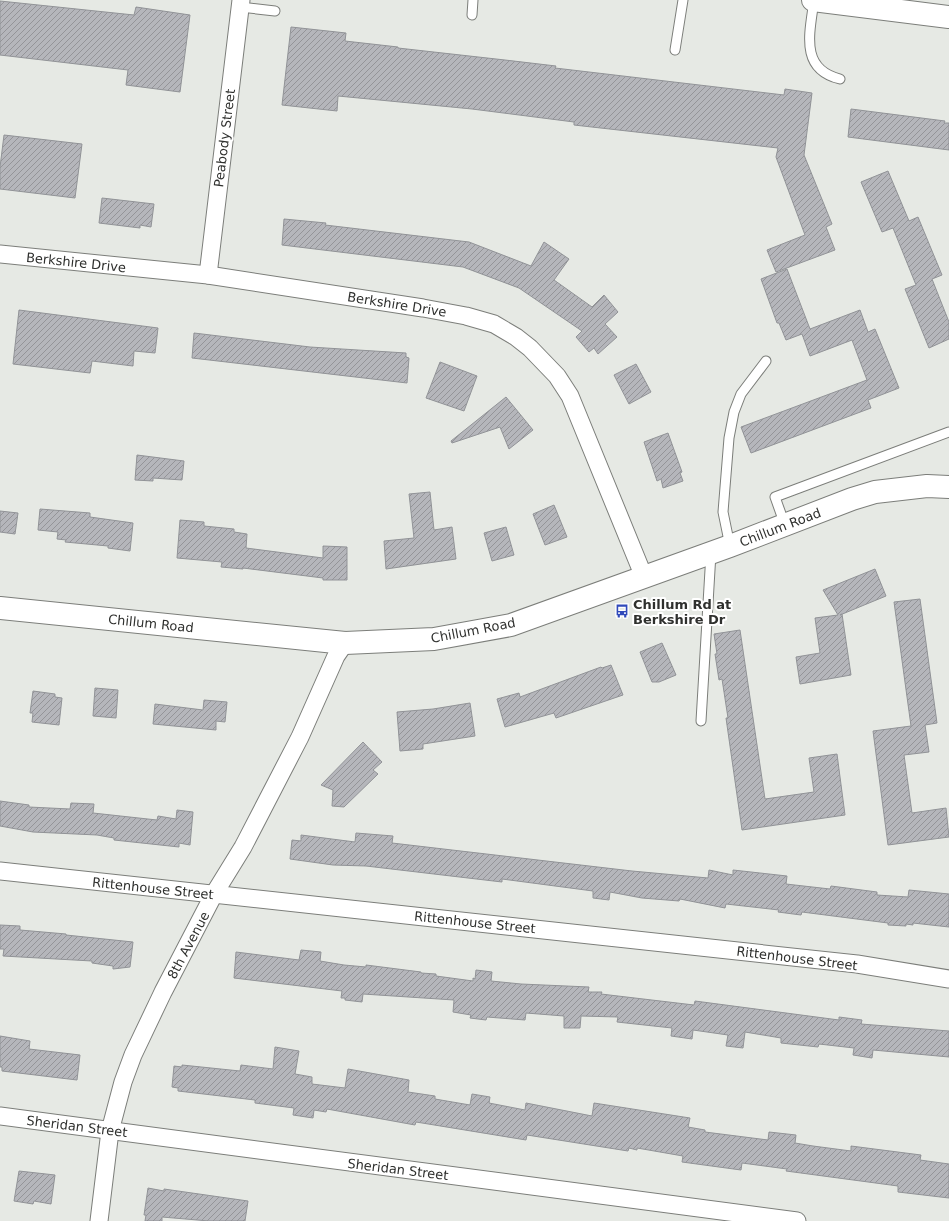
<svg xmlns="http://www.w3.org/2000/svg" width="949" height="1221" viewBox="0 0 949 1221" font-family="'DejaVu Sans',sans-serif">
<style>
.building{fill:url(#building-hatch);stroke:#919397}
.lines{fill:none;stroke-linecap:round;stroke-linejoin:round}
.lane-casing{stroke:#7c7e7a;stroke-width:11}
.street-casing{stroke:#7c7e7a;stroke-width:19}
.secondary-casing{stroke:#7c7e7a;stroke-width:24}
.lane{stroke:#fff;stroke-width:9}
.street{stroke:#fff;stroke-width:17}
.secondary{stroke:#fff;stroke-width:22}
.labels{text-anchor:middle;stroke-width:4;stroke-linejoin:round;paint-order:stroke}
.street-label{font-size:13px;fill:#2f302e;stroke:#fff}
.poi-label{font-size:13px;font-weight:bold;fill:#2f302e;stroke:#fff;text-anchor:start}
</style>
<defs>
<pattern id="building-hatch" width="6" height="6" patternUnits="userSpaceOnUse"><rect width="6" height="6" fill="#b5b6bb"/><path d="M-1 1l2-2M0 6l6-6M5 7l2-2" fill="none" stroke="#949498"/></pattern>
</defs>
<rect width="100%" height="100%" fill="#e6e9e4"/>
<g class="building">
<polygon points="0,1 134,15 136,7 190,15 180,92 126,85 128,70 0,55"/>
<polygon points="291,27 346,33 345,41 398,47 398,48 505,60 556,66 555,68 784,95 785,89 812,93 804,155 832,224 826,227 835,250 776,272 767,250 805,235 776,157 778,148 574,125 574,122 472,109 338,96 337,111 282,105"/>
<polygon points="851,109 945,121 944,123 949,123 949,150 848,137"/>
<polygon points="4,135 82,144 75,198 0,189 0,167"/>
<polygon points="888,171 909,221 918,217 942,275 932,279 949,322 949,339 929,348 905,289 916,285 893,228 882,232 861,182"/>
<polygon points="102,198 154,204 151,227 140,225 140,228 99,223"/>
<polygon points="284,219 326,223 325,225 469,242 531,266 544,242 569,259 554,280 592,307 604,295 618,312 605,324 617,337 598,354 594,348 589,352 576,337 582,331 519,288 463,267 282,245"/>
<polygon points="787,269 810,329 860,310 868,332 875,329 899,388 868,400 871,408 751,453 741,427 867,380 852,340 810,356 802,334 786,340 779,323 777,323 761,279"/>
<polygon points="19,310 158,328 155,353 134,351 133,366 92,361 90,373 13,364"/>
<polygon points="194,333 310,347 406,353 406,357 409,358 407,383 192,358"/>
<polygon points="440,362 477,376 464,411 426,398"/>
<polygon points="636,364 651,392 629,404 614,375"/>
<polygon points="506,397 533,430 509,449 500,427 452,443 451,441"/>
<polygon points="668,433 682,472 680,473 683,481 663,488 661,479 657,481 644,442"/>
<polygon points="137,455 184,461 182,480 153,478 153,481 135,480"/>
<polygon points="430,492 434,530 452,527 456,559 386,569 384,541 414,538 409,494"/>
<polygon points="554,505 567,537 545,545 533,514"/>
<polygon points="40,509 90,513 90,517 133,523 130,551 108,548 108,546 65,542 66,540 57,539 58,532 38,530"/>
<polygon points="0,511 18,513 15,534 0,532"/>
<polygon points="180,520 204,522 204,526 234,529 234,532 247,534 246,548 323,558 323,546 347,547 347,580 323,580 323,578 243,568 243,569 221,567 222,562 177,558"/>
<polygon points="506,527 514,555 492,561 484,533"/>
<polygon points="875,569 886,596 840,615 842,614 851,675 800,684 796,657 820,653 815,618 838,615 823,590"/>
<polygon points="920,599 937,723 925,725 929,752 904,755 912,813 946,808 949,837 888,845 873,731 911,726 894,602"/>
<polygon points="740,630 765,799 814,792 809,758 837,754 845,815 742,830 726,718 728,718 722,679 719,680 715,654 717,654 714,634"/>
<polygon points="662,643 676,675 659,682 652,682 640,652"/>
<polygon points="611,665 623,695 556,718 554,713 505,727 497,699 519,693 520,697 601,667 602,668"/>
<polygon points="95,688 118,690 116,718 93,716"/>
<polygon points="33,691 55,694 55,697 62,698 59,725 32,722 33,713 30,713"/>
<polygon points="204,700 227,702 225,722 216,721 216,730 153,724 155,704 203,710"/>
<polygon points="470,703 475,736 423,744 423,749 400,751 397,712 433,709"/>
<polygon points="363,742 382,762 373,770 378,774 344,807 332,806 333,790 321,785"/>
<polygon points="0,801 29,805 29,807 70,809 71,803 94,804 93,813 157,820 158,816 176,819 177,810 193,812 190,845 179,843 179,847 114,840 114,838 97,835 33,832 0,826"/>
<polygon points="356,833 393,836 392,843 632,871 708,878 709,870 733,875 733,870 787,876 786,884 830,889 831,886 877,892 877,895 908,897 909,890 949,894 949,927 913,923 913,925 906,924 906,926 888,925 888,923 802,912 801,915 778,912 779,910 726,904 725,908 680,899 679,901 642,898 610,892 609,900 593,898 593,891 502,879 502,882 366,866 333,865 290,859 292,840 301,841 301,835 355,842"/>
<polygon points="0,925 20,926 20,930 66,934 66,935 133,942 130,967 113,969 113,966 92,963 92,961 3,956 4,949 0,949"/>
<polygon points="301,950 321,952 320,961 344,965 366,967 366,965 421,972 421,973 436,974 436,976 473,981 473,978 475,979 476,970 492,972 491,981 521,984 589,987 588,992 602,992 601,994 694,1005 695,1001 839,1020 839,1017 862,1020 861,1024 949,1031 949,1057 873,1050 872,1058 853,1055 854,1048 819,1044 818,1047 781,1043 781,1038 745,1032 743,1048 726,1046 728,1035 693,1030 692,1039 671,1036 672,1028 617,1022 618,1017 581,1016 580,1028 564,1028 564,1016 526,1013 525,1020 487,1017 486,1020 470,1018 471,1015 453,1012 454,1000 363,994 362,1002 345,1000 345,998 341,998 342,991 234,978 236,952 299,960"/>
<polygon points="0,1036 30,1041 29,1049 80,1055 77,1080 2,1071 2,1067 0,1067"/>
<polygon points="275,1047 299,1051 295,1074 312,1077 312,1084 345,1088 348,1069 409,1080 408,1092 435,1096 435,1099 470,1105 472,1094 490,1097 489,1103 525,1110 526,1103 592,1116 594,1103 690,1118 688,1127 705,1130 705,1132 768,1140 769,1132 796,1135 795,1143 813,1146 851,1151 851,1146 921,1155 920,1160 949,1164 949,1198 898,1192 898,1186 786,1171 787,1169 742,1163 741,1170 682,1162 683,1156 637,1148 637,1150 629,1148 628,1151 527,1135 526,1140 416,1122 415,1125 327,1109 326,1112 314,1110 313,1118 293,1115 294,1108 255,1103 255,1100 178,1091 178,1088 172,1087 174,1066 182,1067 182,1065 240,1071 241,1065 273,1069"/>
<polygon points="19,1171 55,1175 51,1204 34,1201 33,1204 14,1201"/>
<polygon points="148,1188 164,1191 164,1189 248,1201 245,1221 209,1221 162,1217 162,1221 145,1221 146,1215 144,1215"/>
</g>
<g class="lines">
<g class="lane-casing">
<g id="lane">
<path d="M814 0C810 32 799 69 840 79"/>
<polyline points="240,7 275,11"/>
<polyline points="472,15 473,0"/>
<polyline points="675,50 683,0"/>
<polyline points="785,525 775,497 949,432"/>
<polyline points="730,546 723,512 729,438 734,412 741,394 766,361"/>
<polyline points="701,721 711,553"/>
</g>
</g>
<g class="street-casing">
<g id="street">
<polyline points="0,254 208,275 423,308 466,316 494,324 516,337 530,348 557,376 570,396 644,577"/>
<polyline points="208,275 241,0"/>
<polyline points="0,871 857,964 949,979"/>
<polyline points="0,1116 797,1221"/>
<polyline points="99,1221 110,1131 123,1082 133,1055 163,992 214,894 243,847 300,737 336,656 345,643"/>
</g>
</g>
<g class="secondary-casing">
<g id="secondary">
<polyline points="813,0 949,17"/>
<polyline points="0,608 345,643 434,639 511,625 730,546 852,499 875,492 927,486 949,487"/>
</g>
</g>
<use href="#lane" class="lane"/>
<use href="#street" class="street"/>
<use href="#secondary" class="secondary"/>
</g>
<defs>
<g id="bus-bare" transform="scale(1.08)"><path d="M-5-6H5V4H4V6H2V4H-2V6H-4V4H-5ZM-3.5-4V0h7V-4ZM-3.5 1.2v1.5H-2V1.2ZM2 1.2v1.5H3.5V1.2Z" fill="#3049ba" stroke="#fff" stroke-width="2.5" paint-order="stroke"/></g>
</defs>
<g fill-rule="evenodd">
<use href="#bus-bare" x="622" y="611"/>
</g>
<g class="labels">
<g class="street-label">
<text transform="translate(224 138) rotate(-83)" y="5">Peabody Street</text>
<text transform="translate(76 262) rotate(6)" y="5">Berkshire Drive</text>
<text transform="translate(397 304) rotate(9)" y="5">Berkshire Drive</text>
<text transform="translate(780 527) rotate(-21)" y="5">Chillum Road</text>
<text transform="translate(151 623) rotate(6)" y="5">Chillum Road</text>
<text transform="translate(473 630) rotate(-11)" y="5">Chillum Road</text>
<text transform="translate(153 888) rotate(6)" y="5">Rittenhouse Street</text>
<text transform="translate(475 922) rotate(6)" y="5">Rittenhouse Street</text>
<text transform="translate(188 945) rotate(-62)" y="5">8th Avenue</text>
<text transform="translate(797 958) rotate(7)" y="5">Rittenhouse Street</text>
<text transform="translate(77 1126) rotate(7)" y="5">Sheridan Street</text>
<text transform="translate(398 1169) rotate(7)" y="5">Sheridan Street</text>
</g>
<g class="poi-label">
<text x="633" y="609">Chillum Rd at<tspan x="633" dy="15">Berkshire Dr</tspan></text>
</g>
</g>
</svg>
